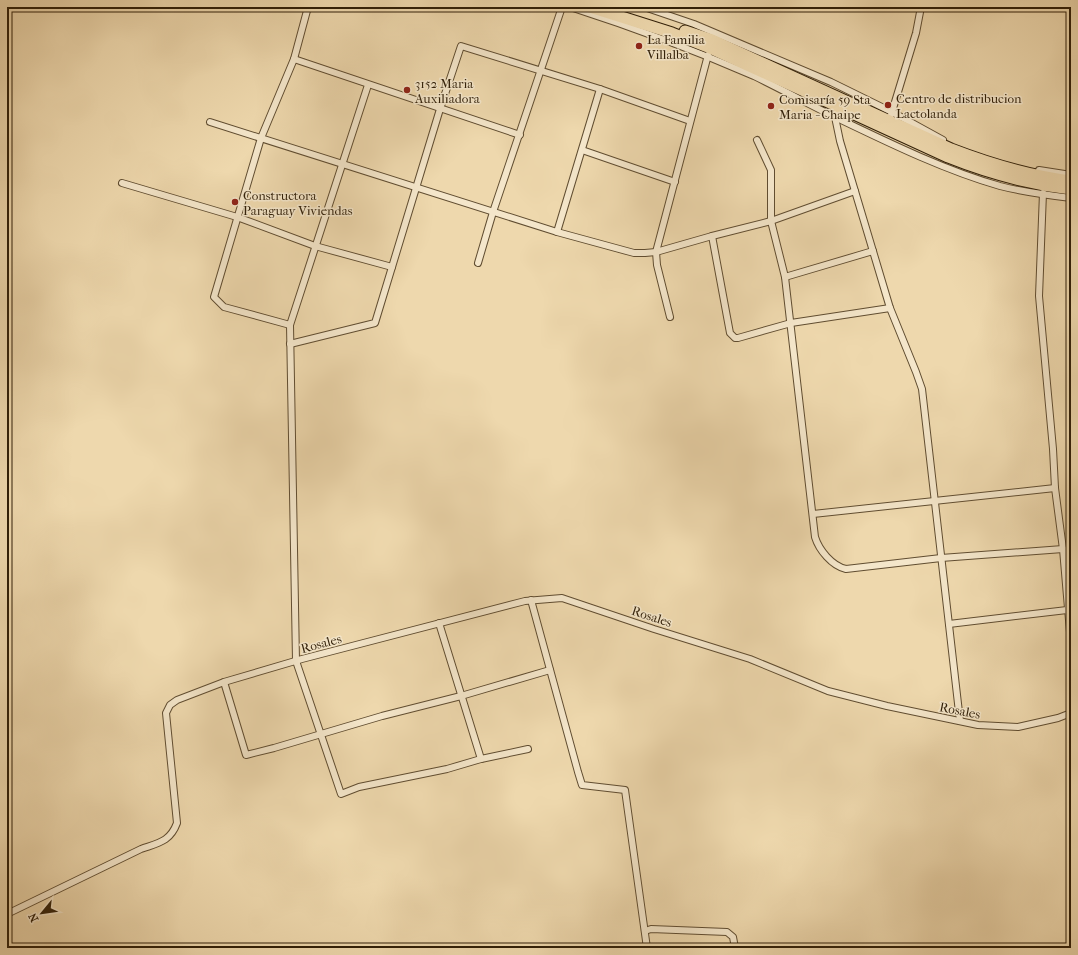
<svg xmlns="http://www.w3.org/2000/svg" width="1078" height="955" viewBox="0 0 1078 955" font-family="'IM FELL French Canon',serif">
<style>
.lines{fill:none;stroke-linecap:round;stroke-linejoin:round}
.street-casing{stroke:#604d31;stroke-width:8}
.highway-casing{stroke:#301f08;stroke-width:13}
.street{stroke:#f4e6ca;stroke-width:6}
.highway{stroke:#eed8ad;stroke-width:11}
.poi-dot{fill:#8f2418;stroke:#f4e6ca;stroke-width:1.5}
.labels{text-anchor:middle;stroke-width:3;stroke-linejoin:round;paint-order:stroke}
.poi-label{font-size:13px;fill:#301f08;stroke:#f4e6ca;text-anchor:start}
.street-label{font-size:13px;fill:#301f08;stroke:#f4e6ca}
</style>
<rect width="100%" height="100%" fill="#eed8ad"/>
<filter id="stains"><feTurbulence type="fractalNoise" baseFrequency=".005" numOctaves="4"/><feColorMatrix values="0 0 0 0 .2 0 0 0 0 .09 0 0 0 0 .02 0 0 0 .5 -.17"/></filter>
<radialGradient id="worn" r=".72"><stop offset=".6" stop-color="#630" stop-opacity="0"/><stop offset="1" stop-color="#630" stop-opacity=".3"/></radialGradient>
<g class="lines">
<g class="street-casing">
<g id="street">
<path d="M570 7C632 27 694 50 754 76 781 89 808 104 835 117 887 142 944 170 1000 186 1023 192 1047 195 1071 198"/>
<polyline points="644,7 694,24 831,82 892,112 943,140"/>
<polyline points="294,59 520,135"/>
<polyline points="368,85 290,325 296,661 341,794 359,787 447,769 481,759 528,749"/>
<polyline points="838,107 835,117 840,141 890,308 916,372 922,389 960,721"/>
<polyline points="891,115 916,33 921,7"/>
<polyline points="210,122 557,232 634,253 645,253 656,252 712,236 771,221 855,191"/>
<path d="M757 140 771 170V221L785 277 815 537C819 550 832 566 846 569L941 558 1063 549"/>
<polyline points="582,150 675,182"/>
<polyline points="1039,170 1071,175"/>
<polyline points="122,183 237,217 315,246 392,267"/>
<polyline points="1043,193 1039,296 1053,449 1055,488 1063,549 1071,644"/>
<polyline points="557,232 600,89"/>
<polyline points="712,236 730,333 735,338 738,338 791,323 890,308"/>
<polyline points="478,263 493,212 562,7"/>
<polyline points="785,277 873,251"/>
<polyline points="670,317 657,265 656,252 708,55"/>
<polyline points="290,325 224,307 214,297 261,138 294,59 308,7"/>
<polyline points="290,344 375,323 440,109 461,46 600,89 690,121"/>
<polyline points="813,514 1055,488"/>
<polyline points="531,600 578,772 582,785 625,790 647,948"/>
<polyline points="439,623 481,759"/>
<polyline points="949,624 1067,610"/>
<polyline points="224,682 246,755 274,748 382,716 461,696 550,670"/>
<path d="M7 914 141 849C158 843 170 842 177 823L166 713 170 705 177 700 224 682 302 659 525 601 562 598 654 629 750 659 828 691 887 706 978 725 1018 727 1058 718 1071 713"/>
<polyline points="645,931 651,929 727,932 733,937 735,948"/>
</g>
</g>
<g class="highway-casing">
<g id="highway">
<path d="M590 7 672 33 710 48 948 157C988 173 1028 184 1071 189"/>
<path d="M685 31 712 40 951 149C990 164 1030 176 1071 181"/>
</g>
</g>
<use href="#street" class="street"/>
<use href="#highway" class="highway"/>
</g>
<g class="poi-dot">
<circle cx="639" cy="46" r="4"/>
<circle cx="407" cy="90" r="4"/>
<circle cx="888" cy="105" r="4"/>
<circle cx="771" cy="106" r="4"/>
<circle cx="235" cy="202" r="4"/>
</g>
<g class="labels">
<g class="poi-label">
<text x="647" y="44">La Familia<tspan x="647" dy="15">Villalba</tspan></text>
<text x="415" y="88">3152 Maria<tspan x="415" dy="15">Auxiliadora</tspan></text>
<text x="896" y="103">Centro de distribucion<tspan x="896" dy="15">Lactolanda</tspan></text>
<text x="779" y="104">Comisaría 59 Sta<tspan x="779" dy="15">Maria - Chaipe</tspan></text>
<text x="243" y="200">Constructora<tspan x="243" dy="15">Paraguay Viviendas</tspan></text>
</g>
<g class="street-label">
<text transform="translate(652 616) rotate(18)" y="5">Rosales</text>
<text transform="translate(321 643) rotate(-15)" y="5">Rosales</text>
<text transform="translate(960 710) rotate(11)" y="5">Rosales</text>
</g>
</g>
<rect width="1078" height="955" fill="none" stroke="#eed8ad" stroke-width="24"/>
<rect x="8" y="8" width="1062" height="939" fill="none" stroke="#301f08" stroke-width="2"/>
<rect x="12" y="12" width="1054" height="931" fill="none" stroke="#301f08"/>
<g transform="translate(42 913) rotate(241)" stroke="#f4e6ca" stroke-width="3" paint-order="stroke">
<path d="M0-3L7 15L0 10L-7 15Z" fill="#301f08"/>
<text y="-6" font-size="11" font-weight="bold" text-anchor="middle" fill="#301f08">N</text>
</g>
<rect width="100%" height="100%" filter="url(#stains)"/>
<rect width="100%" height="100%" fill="url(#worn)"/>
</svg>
